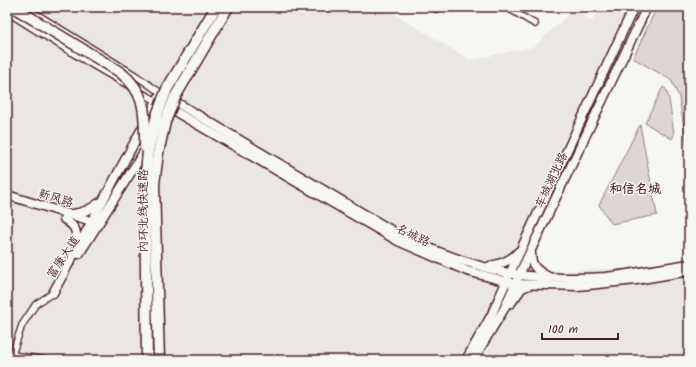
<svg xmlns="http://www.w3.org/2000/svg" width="696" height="367" viewBox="0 0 696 367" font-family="Kalam,'LXGW WenKai TC',sans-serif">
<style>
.built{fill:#e9e6e3}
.green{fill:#ddd6d5;stroke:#947a80}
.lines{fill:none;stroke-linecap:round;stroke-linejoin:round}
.street-casing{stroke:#4a1f2b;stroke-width:8}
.secondary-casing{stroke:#4a1f2b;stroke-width:11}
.street{stroke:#f6f6f2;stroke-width:5.5}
.secondary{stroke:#f6f6f2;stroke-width:8}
.highway-bridge-casing{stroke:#4a1f2b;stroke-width:13;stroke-linecap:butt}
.highway-bridge{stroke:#f6f6f2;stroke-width:10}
.labels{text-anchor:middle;stroke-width:3;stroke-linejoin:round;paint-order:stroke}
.street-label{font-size:12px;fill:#4a1f2b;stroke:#f6f6f2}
.neighbourhood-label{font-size:13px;font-weight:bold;fill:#4a1f2b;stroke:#f6f6f2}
</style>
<rect width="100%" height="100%" fill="#f6f6f2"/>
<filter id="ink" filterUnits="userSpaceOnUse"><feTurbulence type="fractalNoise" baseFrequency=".025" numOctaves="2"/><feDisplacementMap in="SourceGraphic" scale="8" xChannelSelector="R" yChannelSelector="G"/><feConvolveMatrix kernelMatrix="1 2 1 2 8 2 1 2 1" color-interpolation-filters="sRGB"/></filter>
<g filter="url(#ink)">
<polygon class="built" points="7,7 212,7 157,101 327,191 181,102 235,7 383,7 470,60 533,47 574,10 592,21 601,7 634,7 514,257 492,263 517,270 575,271 689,264 689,360 35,360 7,354"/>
<g class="green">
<polygon points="657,7 689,7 689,157 679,97 671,80 633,58"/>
<polygon points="663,87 666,89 669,99 674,134 672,139 645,123"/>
<polygon points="640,125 657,215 612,224 599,205"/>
</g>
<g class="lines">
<g class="street-casing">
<g id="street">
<polyline points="25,7 135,75 161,93"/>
<polyline points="506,7 535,24"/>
<polyline points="436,9 437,7"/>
<path d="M7 12C56 43 105 74 157 101"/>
<polyline points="7,354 45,360"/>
<polyline points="12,355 22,325 36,304 53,293"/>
</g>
</g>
<g class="secondary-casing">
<g id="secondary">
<path d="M169 98 401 236C438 253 478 268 519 275 543 278 580 279 605 277 633 274 661 268 689 264"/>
<polyline points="157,101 398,241 467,271 515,284 578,286 636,280 689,271"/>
<polyline points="7,195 91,221 95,224"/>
<path d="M72 214C83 213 90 210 99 203"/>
<path d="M64 219C78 228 76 231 77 247"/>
<path d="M531 253C531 266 536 270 547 276"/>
<polyline points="79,254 149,144"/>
<path d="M490 266C501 264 511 261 518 252"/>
<polyline points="53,293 159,97"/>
<polyline points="511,303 522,288 529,285"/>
<polyline points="466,360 491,316 510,273 634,7"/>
<polyline points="473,360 504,309 519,275 647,7"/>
</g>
</g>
<use href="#street" class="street"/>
<use href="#secondary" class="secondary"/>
<g class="highway-bridge-casing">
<g id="highway-bridge">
<path d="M13 7 120 72C147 93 145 114 145 147"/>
<polyline points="147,360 145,185 148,151 157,115 167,89 216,7"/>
<polyline points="159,360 154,184 158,153 165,122 175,97 228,7"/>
</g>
</g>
<use href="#highway-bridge" class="highway-bridge"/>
</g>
</g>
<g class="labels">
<g class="street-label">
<text transform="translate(551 180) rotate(-65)" y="4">车城湖北路</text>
<text transform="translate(56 198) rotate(17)" y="4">新风路</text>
<text transform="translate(143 211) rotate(-90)" y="4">内环北线快速路</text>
<text transform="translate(413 235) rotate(26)" y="4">名城路</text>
<text transform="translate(63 257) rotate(-56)" y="4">富康大道</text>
</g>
<g class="neighbourhood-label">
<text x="635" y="193">和信名城</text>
</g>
</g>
<rect width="696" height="367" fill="none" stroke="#f6f6f2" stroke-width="24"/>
<rect x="12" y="12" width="672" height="343" fill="none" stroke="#4a1f2b" stroke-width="1.5" filter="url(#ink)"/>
<path d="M542 333v6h76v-6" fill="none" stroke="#4a1f2b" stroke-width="2"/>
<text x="548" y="333" font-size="12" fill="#4a1f2b" stroke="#f6f6f2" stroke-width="3" paint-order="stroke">100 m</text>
</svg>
